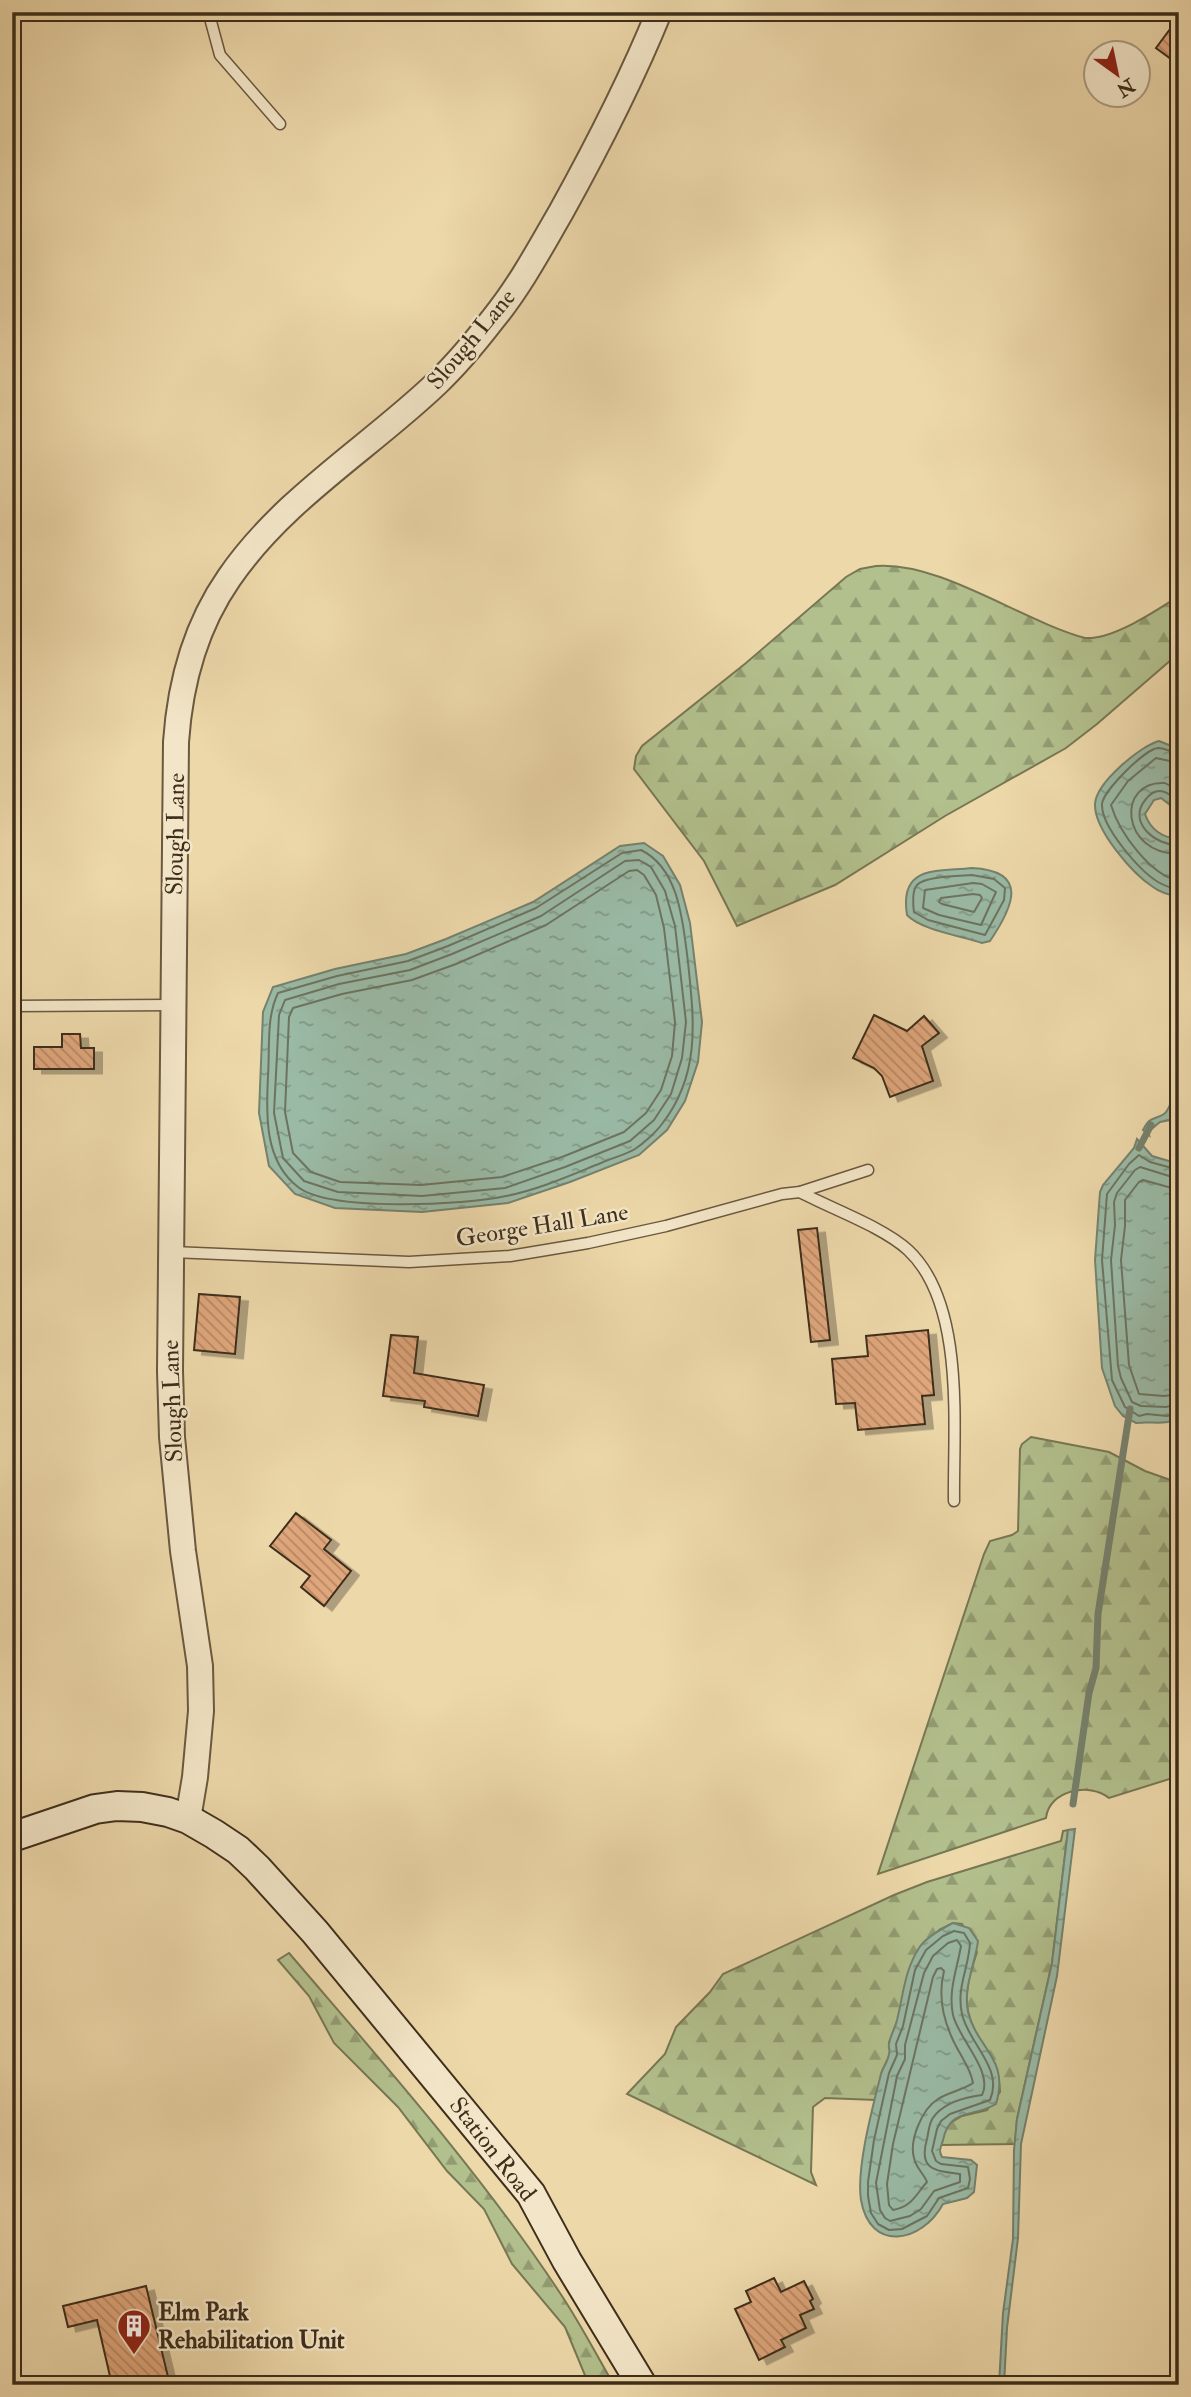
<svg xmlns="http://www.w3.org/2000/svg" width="1191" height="2397" viewBox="0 0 1191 2397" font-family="'IM FELL Double Pica',serif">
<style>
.forest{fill:url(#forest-firs);stroke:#787754;stroke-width:2}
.water{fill:url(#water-ripples);stroke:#75826e;stroke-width:2}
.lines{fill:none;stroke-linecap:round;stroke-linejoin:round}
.shore{stroke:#6c7460;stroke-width:2}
.stream{stroke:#75826e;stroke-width:7}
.building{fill:url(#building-back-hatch);stroke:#3e2e1b;stroke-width:2;filter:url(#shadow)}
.service-casing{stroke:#6a583f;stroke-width:13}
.tertiary-casing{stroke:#6a583f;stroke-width:28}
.secondary-casing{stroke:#3e2e1b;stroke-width:32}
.service{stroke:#f3e6c8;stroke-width:10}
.tertiary{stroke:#f3e6c8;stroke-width:24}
.secondary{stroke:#f3e6c8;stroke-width:28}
.labels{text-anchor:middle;stroke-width:5;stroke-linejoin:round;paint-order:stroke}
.street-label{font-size:24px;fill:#3e2e1b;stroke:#f3e6c8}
.poi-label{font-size:24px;font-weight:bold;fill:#3e2e1b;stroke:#f3e6c8;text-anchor:start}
</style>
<defs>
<pattern id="forest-firs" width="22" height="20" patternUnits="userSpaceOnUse" patternTransform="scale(1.75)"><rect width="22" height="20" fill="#b2c08d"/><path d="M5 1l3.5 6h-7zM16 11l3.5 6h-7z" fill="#929c72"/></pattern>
<pattern id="water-ripples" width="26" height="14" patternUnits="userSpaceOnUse" patternTransform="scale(1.75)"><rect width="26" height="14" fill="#9abaa6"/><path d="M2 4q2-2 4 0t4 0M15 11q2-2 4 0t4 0" fill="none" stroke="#7f9886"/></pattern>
<pattern id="building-back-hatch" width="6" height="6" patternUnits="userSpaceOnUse" patternTransform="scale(1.75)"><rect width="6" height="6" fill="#e0a67b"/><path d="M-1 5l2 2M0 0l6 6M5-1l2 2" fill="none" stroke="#b78864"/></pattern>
<filter id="shadow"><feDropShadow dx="8" dy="4.5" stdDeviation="0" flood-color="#0004"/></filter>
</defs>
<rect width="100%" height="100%" fill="#edd8aa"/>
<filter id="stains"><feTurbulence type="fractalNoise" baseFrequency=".00286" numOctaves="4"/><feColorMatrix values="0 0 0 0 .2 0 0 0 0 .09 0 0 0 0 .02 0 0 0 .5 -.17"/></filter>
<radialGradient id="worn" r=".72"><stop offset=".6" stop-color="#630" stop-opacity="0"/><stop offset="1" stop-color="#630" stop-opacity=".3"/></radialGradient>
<g class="forest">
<path d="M876 566C940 561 1022 621 1085 638 1112 640 1156 611 1179 596V653L1097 724 1066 748 945 816 835 885 737 926 704 861 634 769 636 756 642 746 746 663 846 577 860 569Z"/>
<path d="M1031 1437 1109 1452 1145 1471 1179 1483V1776L1109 1798C1090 1782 1049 1790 1046 1818L878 1874 984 1554 990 1541 1012 1535 1018 1531 1020 1449 1022 1444Z"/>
<path d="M1068 1830 1052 1963 1017 2119 1015 2144 941 2145 947 2125 962 2116 987 2110 1000 2092C999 2054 974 2041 968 2011 964 1990 971 1971 977 1952L962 1924 953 1923 939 1930 896 2024 889 2043 890 2054 882 2071 876 2100 825 2098 813 2107 811 2172 816 2185 627 2094 665 2054 676 2027 710 1992 723 1974 894 1895 927 1882 1061 1841 1063 1831Z"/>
<path d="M289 1953C383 2063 480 2172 560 2293 580 2323 596 2354 614 2385H589L565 2327 512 2264 484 2209 447 2171 398 2107 334 2043 309 1996 278 1960Z"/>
</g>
<g class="water">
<path d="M1159 741 1179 749V809L1174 808 1161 798 1154 800 1145 814C1150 829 1163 839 1179 838V897C1169 895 1161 893 1153 887 1133 874 1094 830 1095 804 1096 783 1140 746 1159 741Z"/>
<polygon points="644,843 663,856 680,885 690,923 702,1022 698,1062 685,1101 667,1130 639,1155 570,1182 508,1203 422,1212 335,1208 295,1194 269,1166 259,1113 263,1012 273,987 335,969 406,954 446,939 533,902 620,846"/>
<path d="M972 868C1030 871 1013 907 990 941L982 943C962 936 921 930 907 915 899 865 936 872 972 868Z"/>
<path d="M1179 1077V1104L1170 1120 1160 1122 1148 1132 1149 1135 1143 1130C1151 1115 1153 1121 1164 1114 1171 1110 1176 1085 1179 1077Z"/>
<path d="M1137 1139 1152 1156 1179 1164V1418C1166 1426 1151 1421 1136 1423L1123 1416 1115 1406 1102 1368 1095 1260 1100 1192 1103 1185 1134 1148Z"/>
<polygon points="1075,1829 1057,1976 1021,2144 1018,2238 1007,2328 1004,2385 999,2385 1003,2313 1013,2239 1014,2150 1017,2119 1052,1963 1068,1830"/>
<path d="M953 1923 969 1928 978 1941C975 1965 963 1987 968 2012 977 2049 1010 2058 996 2104 973 2118 950 2107 943 2140 941 2148 938 2150 942 2157L971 2160 977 2165 974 2192 967 2198 943 2204C922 2243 870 2253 861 2200 856 2168 873 2106 881 2074 883 2067 888 2062 889 2054 891 2047 888 2052 889 2044 890 2037 894 2030 896 2024 903 1998 904 1971 919 1948 926 1937 941 1929 953 1923Z"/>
</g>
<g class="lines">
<g class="shore">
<path d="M1179 754C1172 753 1166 748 1158 748 1145 749 1103 791 1102 804 1101 827 1140 871 1158 882 1165 886 1171 888 1179 890"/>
<path d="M1179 763 1156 758 1128 781 1111 805C1119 832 1150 875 1179 881"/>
<path d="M1179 791 1165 783C1116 780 1120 854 1179 854"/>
<path d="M1179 802C1173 798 1168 791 1160 791 1154 791 1149 795 1146 799 1126 822 1156 846 1179 845"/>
<path d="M641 850C680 869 683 924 688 962 694 1020 701 1074 662 1124 656 1132 644 1143 635 1149 625 1155 612 1158 601 1163 571 1175 538 1190 506 1196 465 1205 330 1212 298 1187 264 1161 266 1114 268 1076 270 1047 266 1018 278 993L337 976 408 961 448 946 536 908 622 853Z"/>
<polygon points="639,860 651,867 665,891 675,926 686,1022 682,1058 671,1094 654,1120 630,1141 565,1167 505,1188 422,1196 338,1192 304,1181 283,1158 274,1113 279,1015 285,1000 339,984 410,970 452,954 541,916 625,861"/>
<polygon points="637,870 644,875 656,895 664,928 675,1022 672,1056 661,1090 646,1113 624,1132 562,1157 502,1177 421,1185 340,1182 311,1172 293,1153 285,1112 289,1017 293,1008 342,994 412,980 456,964 546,925 629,871"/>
<path d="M972 875 994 879 1005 888 1004 900 985 935 928 920 914 912C913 905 912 890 917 885 925 876 960 876 972 875Z"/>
<polygon points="973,883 982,884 996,892 981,925 939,915 923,908 925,890"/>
<polygon points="973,894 980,895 982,898 974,912 942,904 939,902 941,898"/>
<polyline points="1179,1170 1150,1162 1139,1155 1129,1164 1107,1194 1102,1260 1112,1380 1125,1407 1139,1416 1147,1414 1167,1416 1179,1413"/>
<polyline points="1179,1179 1140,1167 1135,1170 1117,1193 1114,1202 1115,1225 1111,1260 1118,1366 1121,1378 1132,1402 1141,1406 1166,1407 1179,1404"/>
<polyline points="1179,1190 1143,1180 1139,1182 1125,1200 1125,1226 1121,1260 1129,1365 1139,1394 1164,1396 1179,1394"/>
<path d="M954 1931 964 1933 970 1943C969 1967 956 1988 962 2014 968 2043 1004 2068 990 2100L950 2114 941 2121 937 2129 932 2151 936 2161 941 2164 968 2167 970 2179 968 2188 939 2198 927 2216 902 2229 889 2230 878 2224 871 2213 868 2196V2182L874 2140 889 2073 897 2055 896 2044 903 2026 915 1970 926 1950 943 1936Z"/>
<path d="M957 1940 961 1946C957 1969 948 1991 953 2015 958 2038 994 2072 982 2095 966 2097 947 2102 936 2114 929 2121 929 2130 927 2139 918 2170 935 2171 960 2174V2182L934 2191 921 2209 910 2216 890 2221 885 2218 880 2210 876 2183 897 2076 905 2059V2045L924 1973 933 1956 948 1943Z"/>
<path d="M941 1968 944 1971C937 1999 944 2024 957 2048 963 2059 971 2070 973 2083 963 2090 949 2092 938 2099 922 2109 909 2140 914 2158 916 2168 924 2174 927 2182 916 2194 912 2207 893 2210L889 2205 887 2184 893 2144 933 1977 937 1969Z"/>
</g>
<g class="stream">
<polyline points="1139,1148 1151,1125"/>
<polyline points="1073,1804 1089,1693 1096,1668 1098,1614 1130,1409"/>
</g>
</g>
<g class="building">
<polygon points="1179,17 1179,65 1156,48"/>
<polygon points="874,1015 907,1031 924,1016 939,1033 922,1046 933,1081 890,1097 882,1076 874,1068 853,1058"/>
<polygon points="62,1034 80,1034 81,1048 94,1048 94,1069 34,1069 34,1047 62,1047"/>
<polygon points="817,1228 830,1340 811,1342 798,1230"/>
<polygon points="199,1294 240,1297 235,1354 194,1350"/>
<polygon points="928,1330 934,1395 922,1396 925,1424 858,1430 855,1403 836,1404 832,1359 868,1356 866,1336"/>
<polygon points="391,1335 418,1337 414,1373 484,1385 478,1416 424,1407 425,1401 383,1396"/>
<polygon points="296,1513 331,1540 324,1549 351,1571 324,1606 301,1587 310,1576 270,1546"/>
<polygon points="774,2278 781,2292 804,2281 813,2299 810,2301 814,2309 800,2315 806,2328 781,2340 785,2347 759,2360 735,2309 751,2302 746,2291"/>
<polygon points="146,2286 170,2385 112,2385 97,2320 68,2327 63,2306"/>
</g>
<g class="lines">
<g class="service-casing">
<g id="service">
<polyline points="211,12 210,18 220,55 280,124"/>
<polyline points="12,1006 173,1005"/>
<path d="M800 1192C832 1209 883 1227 908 1250 966 1304 953 1428 954 1501"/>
<polyline points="172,1252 409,1262 510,1256 588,1243 666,1226 782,1194 800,1192 868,1170"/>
</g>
</g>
<g class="tertiary-casing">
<path id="tertiary" d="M188 1819 195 1777 201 1711 200 1666 183 1551 172 1437 170 1371 176 742C180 683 195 627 229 578 283 499 369 448 437 383 458 363 476 341 493 319 520 286 540 248 561 212 597 147 631 81 659 12"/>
</g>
<g class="secondary-casing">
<polyline id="secondary" points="12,1837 95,1809 117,1806 142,1807 168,1812 188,1819 214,1834 238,1850 257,1868 315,1932 531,2194 567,2261 642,2385"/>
</g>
<use href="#service" class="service"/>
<use href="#tertiary" class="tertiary"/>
<use href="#secondary" class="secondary"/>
</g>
<defs>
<g id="building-pin" transform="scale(1.75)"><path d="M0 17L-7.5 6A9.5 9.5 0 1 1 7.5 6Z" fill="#8f2418" stroke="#f3e6c8"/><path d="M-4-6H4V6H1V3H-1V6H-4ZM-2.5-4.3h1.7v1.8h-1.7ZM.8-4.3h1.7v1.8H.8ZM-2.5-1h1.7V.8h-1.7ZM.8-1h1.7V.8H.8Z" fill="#fff"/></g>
</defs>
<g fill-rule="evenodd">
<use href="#building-pin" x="134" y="2326"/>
</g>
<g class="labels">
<g class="street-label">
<text transform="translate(471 339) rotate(-50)" y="8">Slough Lane</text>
<text transform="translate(175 834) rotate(-89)" y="8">Slough Lane</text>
<text transform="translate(542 1225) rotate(-9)" y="8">George Hall Lane</text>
<text transform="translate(172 1401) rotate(-92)" y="8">Slough Lane</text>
<text transform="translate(493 2149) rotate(52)" y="8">Station Road</text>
</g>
<g class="poi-label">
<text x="158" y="2320">Elm Park<tspan x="158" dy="28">Rehabilitation Unit</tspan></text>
</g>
</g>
<rect width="1191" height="2397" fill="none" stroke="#edd8aa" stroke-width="42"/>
<rect x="14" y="14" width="1163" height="2369" fill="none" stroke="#3e2e1b" stroke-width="3.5"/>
<rect x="21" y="21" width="1149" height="2355" fill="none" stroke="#3e2e1b" stroke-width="2"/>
<g transform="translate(1117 74) rotate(147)"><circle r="33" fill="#f3e6c8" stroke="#ab9c83" stroke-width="2"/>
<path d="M0-5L12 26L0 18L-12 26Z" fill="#8f2418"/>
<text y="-10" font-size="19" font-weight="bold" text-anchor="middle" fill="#3e2e1b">N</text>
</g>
<rect width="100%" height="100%" filter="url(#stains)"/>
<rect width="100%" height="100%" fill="url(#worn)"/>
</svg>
